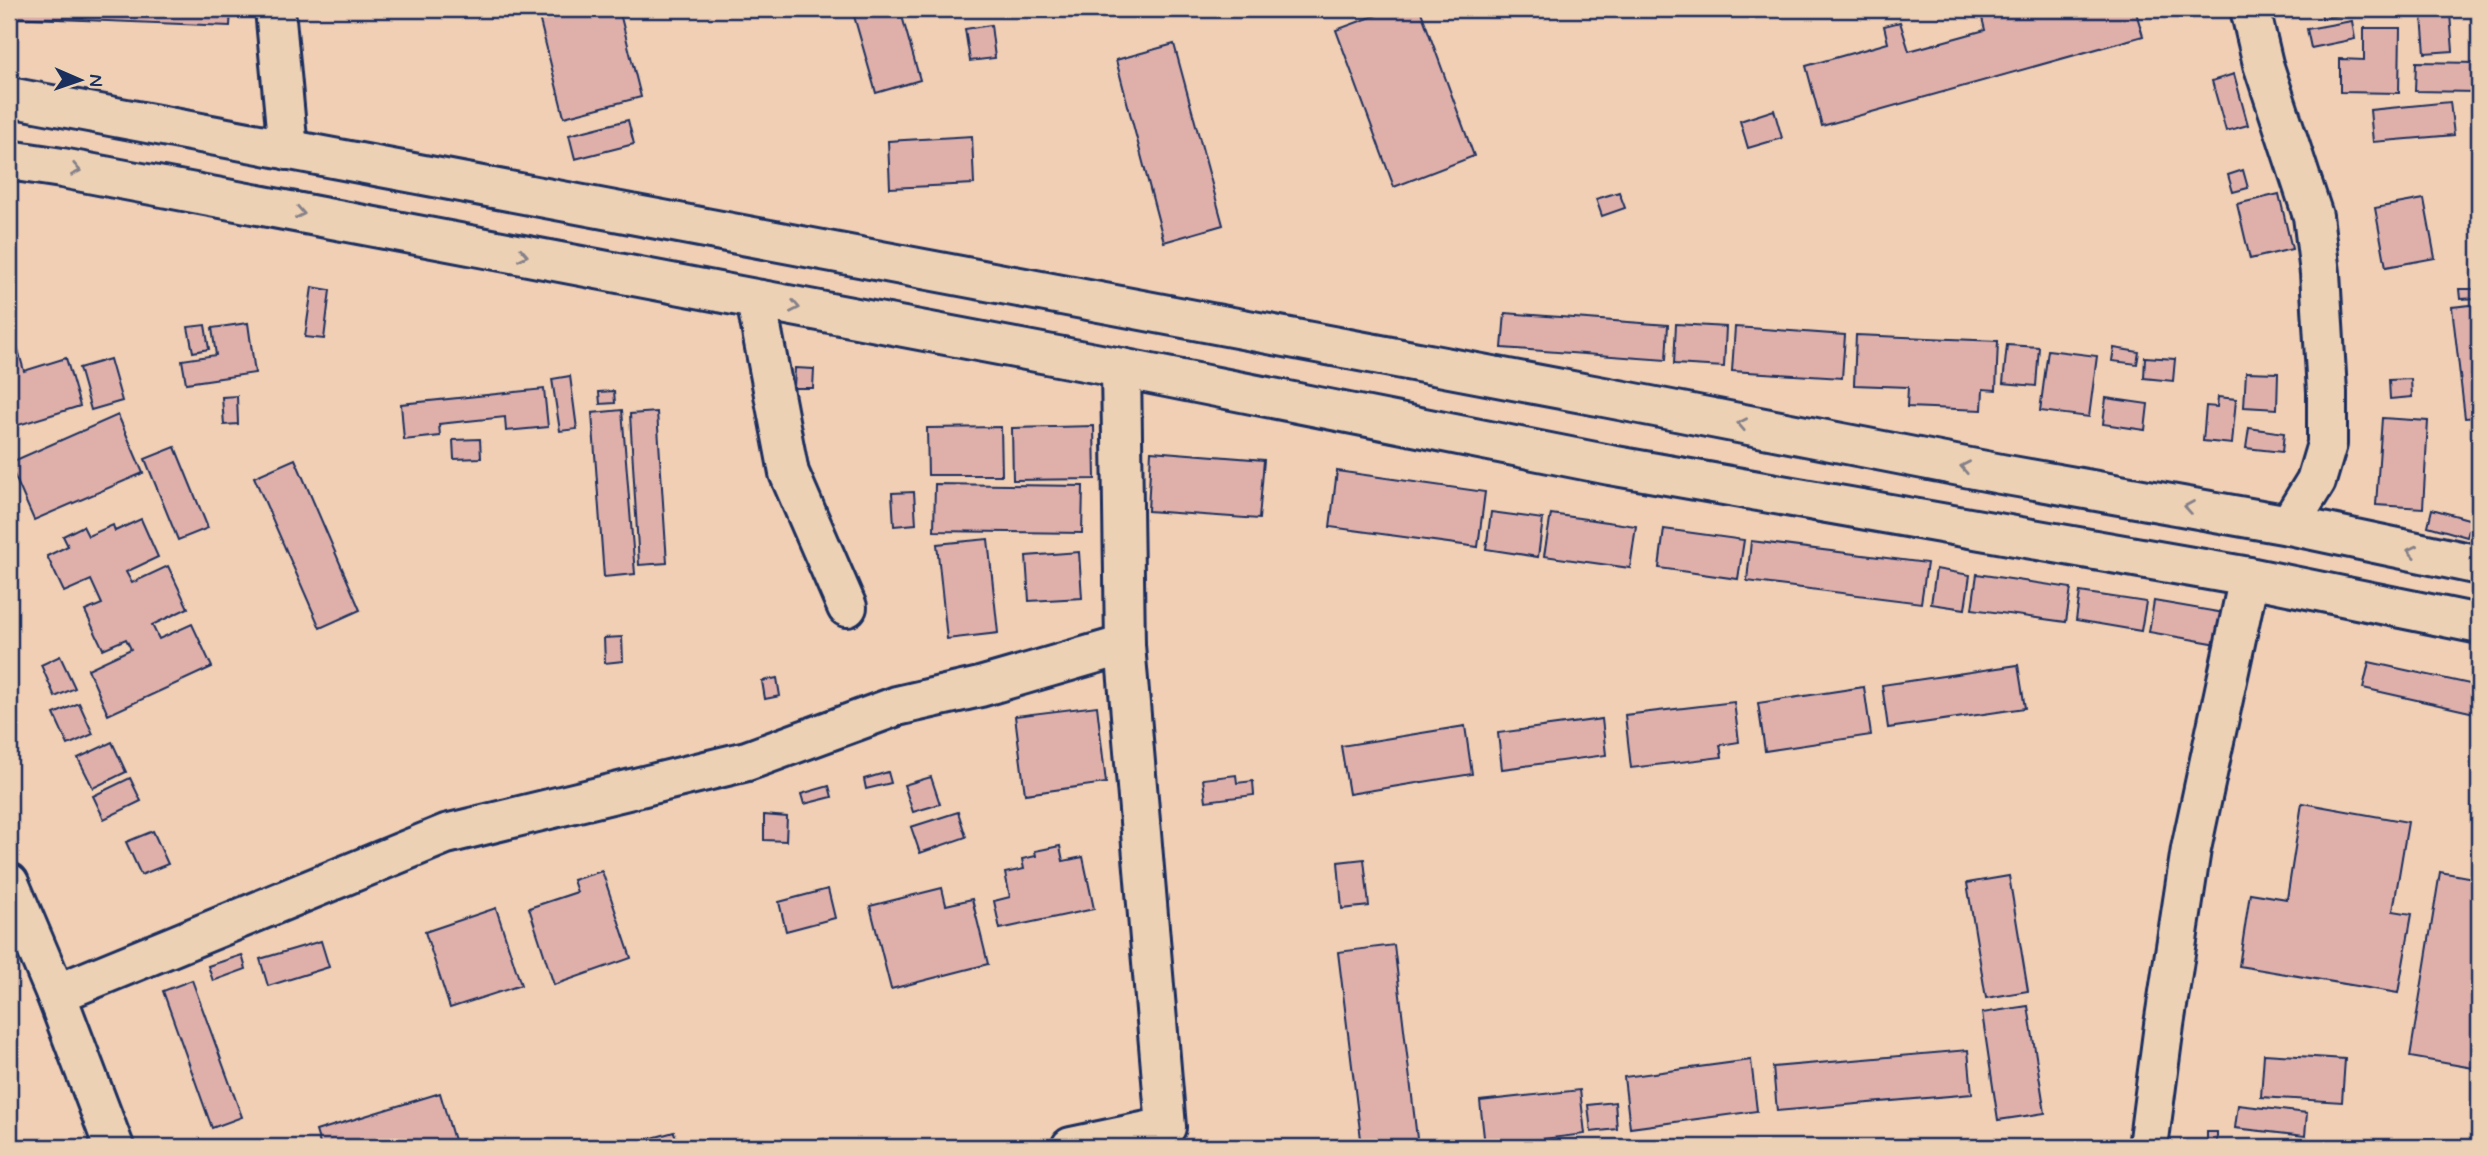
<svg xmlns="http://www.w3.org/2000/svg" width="2488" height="1156" viewBox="0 0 2488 1156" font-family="Mynerve,sans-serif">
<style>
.building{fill:#dfb0aa;stroke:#1b2f5e;stroke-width:2}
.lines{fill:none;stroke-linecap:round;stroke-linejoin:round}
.minor-casing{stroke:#1b2f5e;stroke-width:44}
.major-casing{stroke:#1b2f5e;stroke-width:44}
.minor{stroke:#edd1b4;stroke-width:38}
.major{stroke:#edd1b4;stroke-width:38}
.oneway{stroke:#848089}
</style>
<rect width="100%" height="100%" fill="#f1cfb4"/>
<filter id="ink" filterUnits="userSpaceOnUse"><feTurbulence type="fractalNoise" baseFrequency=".0143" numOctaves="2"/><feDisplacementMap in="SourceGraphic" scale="14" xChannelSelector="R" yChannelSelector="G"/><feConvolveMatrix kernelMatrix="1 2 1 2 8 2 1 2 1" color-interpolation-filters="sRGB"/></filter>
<g filter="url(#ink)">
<g class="building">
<polygon points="9,9 231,9 230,26 9,17 9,20"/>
<polygon points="537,9 619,9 641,97 564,117"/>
<polygon points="852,9 900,9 920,80 876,93"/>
<polygon points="1393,9 1420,9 1474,156 1394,187 1336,30"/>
<polygon points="2014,9 2135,9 2143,36 1822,126 1806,66 1888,43 1884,26 1900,22 1909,51 1985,30 1982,18"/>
<polygon points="2321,9 2355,9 2355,13 2322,18"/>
<rect x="2362" y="9" width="13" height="6"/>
<polygon points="2450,14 2453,51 2425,53 2422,16"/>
<polygon points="2352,21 2355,39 2311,48 2307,29"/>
<polygon points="991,25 995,58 970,61 965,29"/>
<polygon points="2364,28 2400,28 2399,93 2340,92 2340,59 2364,60"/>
<polygon points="1174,44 1223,225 1164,242 1116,60"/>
<polygon points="2416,62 2477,63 2477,92 2415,91"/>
<polygon points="2234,74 2248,125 2226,131 2212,81"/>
<polygon points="2450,102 2454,135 2373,142 2370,110"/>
<polygon points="1774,110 1782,138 1748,148 1740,121"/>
<polygon points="628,120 634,144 575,159 569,135"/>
<polygon points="972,136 974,184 890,188 888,141"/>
<polygon points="2243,170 2248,188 2233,192 2228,175"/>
<polygon points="1619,192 1625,208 1602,216 1596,199"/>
<polygon points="2279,194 2292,249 2250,259 2237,204"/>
<polygon points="2424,199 2435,258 2386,267 2375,208"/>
<polygon points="312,287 330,290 324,339 305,337"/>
<polygon points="2459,289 2478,289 2479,298 2460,299"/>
<polygon points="2479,304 2479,417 2465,418 2452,307"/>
<polygon points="1505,313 1668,325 1666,360 1502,348"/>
<polygon points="9,317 24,371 66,358 80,406 9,428"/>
<polygon points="248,323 255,373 186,383 182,360 216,355 212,328"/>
<polygon points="1676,324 1726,327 1724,367 1674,364"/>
<polygon points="205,325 209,349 193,352 188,327"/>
<polygon points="1735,327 1845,335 1842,378 1732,371"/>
<polygon points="1856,335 1998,341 1996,390 1983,389 1982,410 1907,407 1908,387 1854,385"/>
<polygon points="2007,345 2039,347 2036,386 2003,383"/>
<polygon points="2114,348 2139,352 2137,364 2112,361"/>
<polygon points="2048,350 2097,356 2089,417 2040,411"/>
<polygon points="2145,357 2175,359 2173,381 2144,378"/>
<polygon points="110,359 122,401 91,410 79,368"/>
<polygon points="795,368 814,369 813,388 794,388"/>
<polygon points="2246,372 2278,373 2277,409 2244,407"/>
<polygon points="570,376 577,429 560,431 552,379"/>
<polygon points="2411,379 2412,397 2390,399 2389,380"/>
<polygon points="544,389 548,427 506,431 505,417 439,424 440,436 404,440 401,404"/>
<polygon points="614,391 615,403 600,404 599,392"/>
<polygon points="237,396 238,424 224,425 222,397"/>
<polygon points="2218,397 2236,399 2232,444 2203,441 2206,406 2217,407"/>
<polygon points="2106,398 2148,404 2145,430 2103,424"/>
<polygon points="622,410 635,574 604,577 592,413"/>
<polygon points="657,412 667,563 639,565 630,414"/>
<polygon points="118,415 143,473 34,520 9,463"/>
<polygon points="2382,418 2428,421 2423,508 2376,505"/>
<polygon points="1094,426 1095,479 1013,480 1012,428"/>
<polygon points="1001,427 1002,475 928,475 927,428"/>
<polygon points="2249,428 2284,433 2282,452 2246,448"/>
<polygon points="480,439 481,458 454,459 453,440"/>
<polygon points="175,447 208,528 178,540 145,459"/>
<polygon points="1151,451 1264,460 1259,519 1148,511"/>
<polygon points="295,459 360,610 320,628 254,477"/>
<polygon points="1337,471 1485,492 1478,547 1330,527"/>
<polygon points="935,484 1083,486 1082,533 934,531"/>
<polygon points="914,492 916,524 894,526 892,493"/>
<polygon points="2432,509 2472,520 2467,537 2428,526"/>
<polygon points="1491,512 1543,519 1538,557 1486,549"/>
<polygon points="1551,514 1636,526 1630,568 1544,556"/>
<polygon points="141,519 158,557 126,572 132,583 168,566 188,608 152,625 159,639 192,624 212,667 108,715 88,669 131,649 126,639 103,649 85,611 102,604 91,580 64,592 47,556 68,546 63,536 83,526 88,536 113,525 115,531"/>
<polygon points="1664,529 1744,540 1738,579 1659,568"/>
<polygon points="988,539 998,633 947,639 937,544"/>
<polygon points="1751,541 1927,563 1921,603 1747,581"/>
<polygon points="1079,552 1082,598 1029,601 1026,556"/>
<polygon points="1936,569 1970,575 1965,609 1931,604"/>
<polygon points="1977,574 2071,588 2066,622 1972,609"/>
<polygon points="2080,592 2146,602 2141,631 2076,620"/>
<polygon points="2154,601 2224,613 2218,644 2149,632"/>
<polygon points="622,637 623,661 605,663 604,638"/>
<polygon points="60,656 75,688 55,697 41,665"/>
<polygon points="2369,662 2479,686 2479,714 2363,688"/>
<polygon points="2018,665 2025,708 1888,728 1882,685"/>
<polygon points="777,678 780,696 765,699 762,681"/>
<polygon points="1864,687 1871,735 1765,751 1758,703"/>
<polygon points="1734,702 1739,742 1720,745 1722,757 1631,768 1625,715"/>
<polygon points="79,703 93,734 68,745 54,714"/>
<polygon points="1097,706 1106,783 1025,794 1015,716"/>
<polygon points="1602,719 1606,755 1502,769 1498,733"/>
<polygon points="1465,726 1472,774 1349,794 1341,746"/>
<polygon points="112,742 126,772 93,788 78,758"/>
<polygon points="888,772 891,783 866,789 864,779"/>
<polygon points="1236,775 1237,783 1253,781 1254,795 1206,801 1203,779"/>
<polygon points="931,777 940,804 913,812 904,785"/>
<polygon points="130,778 141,801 104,819 93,796"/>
<polygon points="829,786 832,797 804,804 801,794"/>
<polygon points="2302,803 2408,822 2393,911 2412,914 2398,993 2239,966 2250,893 2287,899"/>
<polygon points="958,812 966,837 920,853 911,827"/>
<polygon points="764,815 787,817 786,841 764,840"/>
<polygon points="153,831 168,864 141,875 126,842"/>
<polygon points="1060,846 1063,861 1083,857 1094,909 1000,929 994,901 1010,897 1005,873 1024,869 1022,859 1036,856 1035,851"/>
<polygon points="1364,859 1369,906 1342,909 1338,862"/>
<polygon points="602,871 631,958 554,985 529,908 577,892 573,880"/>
<polygon points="2440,872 2479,879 2479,1069 2410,1057"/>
<polygon points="2009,876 2028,991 1986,998 1967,883"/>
<polygon points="942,888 946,905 972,899 988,964 891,989 870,906"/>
<polygon points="828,889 835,918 786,931 779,902"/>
<polygon points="496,908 521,985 450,1008 425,932"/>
<polygon points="321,941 329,967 268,986 260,959"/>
<polygon points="1394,945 1418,1147 1362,1147 1338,952"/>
<polygon points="242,955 246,969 213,981 208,966"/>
<polygon points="192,980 242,1117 212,1128 163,991"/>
<polygon points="2028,1006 2045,1113 1998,1120 1982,1013"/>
<polygon points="1968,1050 1972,1094 1777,1111 1773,1067"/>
<polygon points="2264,1054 2345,1059 2342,1102 2261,1097"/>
<polygon points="1751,1060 1757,1111 1630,1128 1624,1077"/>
<polygon points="1580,1090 1585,1134 1485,1146 1480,1101"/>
<polygon points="440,1093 456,1147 321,1147 316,1131"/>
<polygon points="9,1098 16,1147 9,1147"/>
<polygon points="1615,1102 1617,1129 1591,1132 1588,1105"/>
<polygon points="2238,1105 2307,1113 2305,1136 2235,1128"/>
<polygon points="674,1132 679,1147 643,1147 641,1141"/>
<rect x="2207" y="1132" width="10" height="15"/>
<polygon points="824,1139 826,1147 801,1147 801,1144"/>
</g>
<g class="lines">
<g class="minor-casing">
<g id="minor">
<polyline points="275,9 288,150"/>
<polyline points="2250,9 2263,64 2313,216 2320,273 2327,392 2327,444 2316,481 2289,525"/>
<polyline points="756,300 789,473 847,607"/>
<polyline points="9,883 56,994 114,1147"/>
<polyline points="56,994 446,834 747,761 897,706 980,687 1125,645"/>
<polyline points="1071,1147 1166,1127 1125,645 1121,368"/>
<polyline points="2148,1147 2164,1025 2191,849 2249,577"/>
</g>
</g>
<g class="major-casing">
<g id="major">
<polyline points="9,97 1609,398 2001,474 2289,525 2479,565"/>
<polyline points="9,160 62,168 1121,368 1610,465 2249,577 2479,624"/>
</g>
</g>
<use href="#minor" class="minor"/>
<use href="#major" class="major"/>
</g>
<defs><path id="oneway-chevron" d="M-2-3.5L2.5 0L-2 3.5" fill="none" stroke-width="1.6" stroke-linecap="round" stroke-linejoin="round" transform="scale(1.75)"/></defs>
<g class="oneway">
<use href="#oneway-chevron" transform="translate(76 170) rotate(11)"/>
<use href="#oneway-chevron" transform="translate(300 213) rotate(11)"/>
<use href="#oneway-chevron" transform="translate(523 255) rotate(11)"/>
<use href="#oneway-chevron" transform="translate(795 307) rotate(11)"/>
<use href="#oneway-chevron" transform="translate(1742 424) rotate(-169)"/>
<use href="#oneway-chevron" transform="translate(1965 467) rotate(-169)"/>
<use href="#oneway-chevron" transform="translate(2189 507) rotate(-170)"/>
<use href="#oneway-chevron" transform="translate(2412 551) rotate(-168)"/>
</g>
</g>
<rect width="2488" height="1156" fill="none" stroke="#edd1b4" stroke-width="35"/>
<rect x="18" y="18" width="2453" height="1121" fill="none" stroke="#1b2f5e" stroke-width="2.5" filter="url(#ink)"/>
<g transform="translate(80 80) rotate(92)" stroke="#edd1b4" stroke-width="5" paint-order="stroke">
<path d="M0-5L12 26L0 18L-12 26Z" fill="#1b2f5e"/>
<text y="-10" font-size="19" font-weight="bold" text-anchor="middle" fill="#1b2f5e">N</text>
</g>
</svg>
